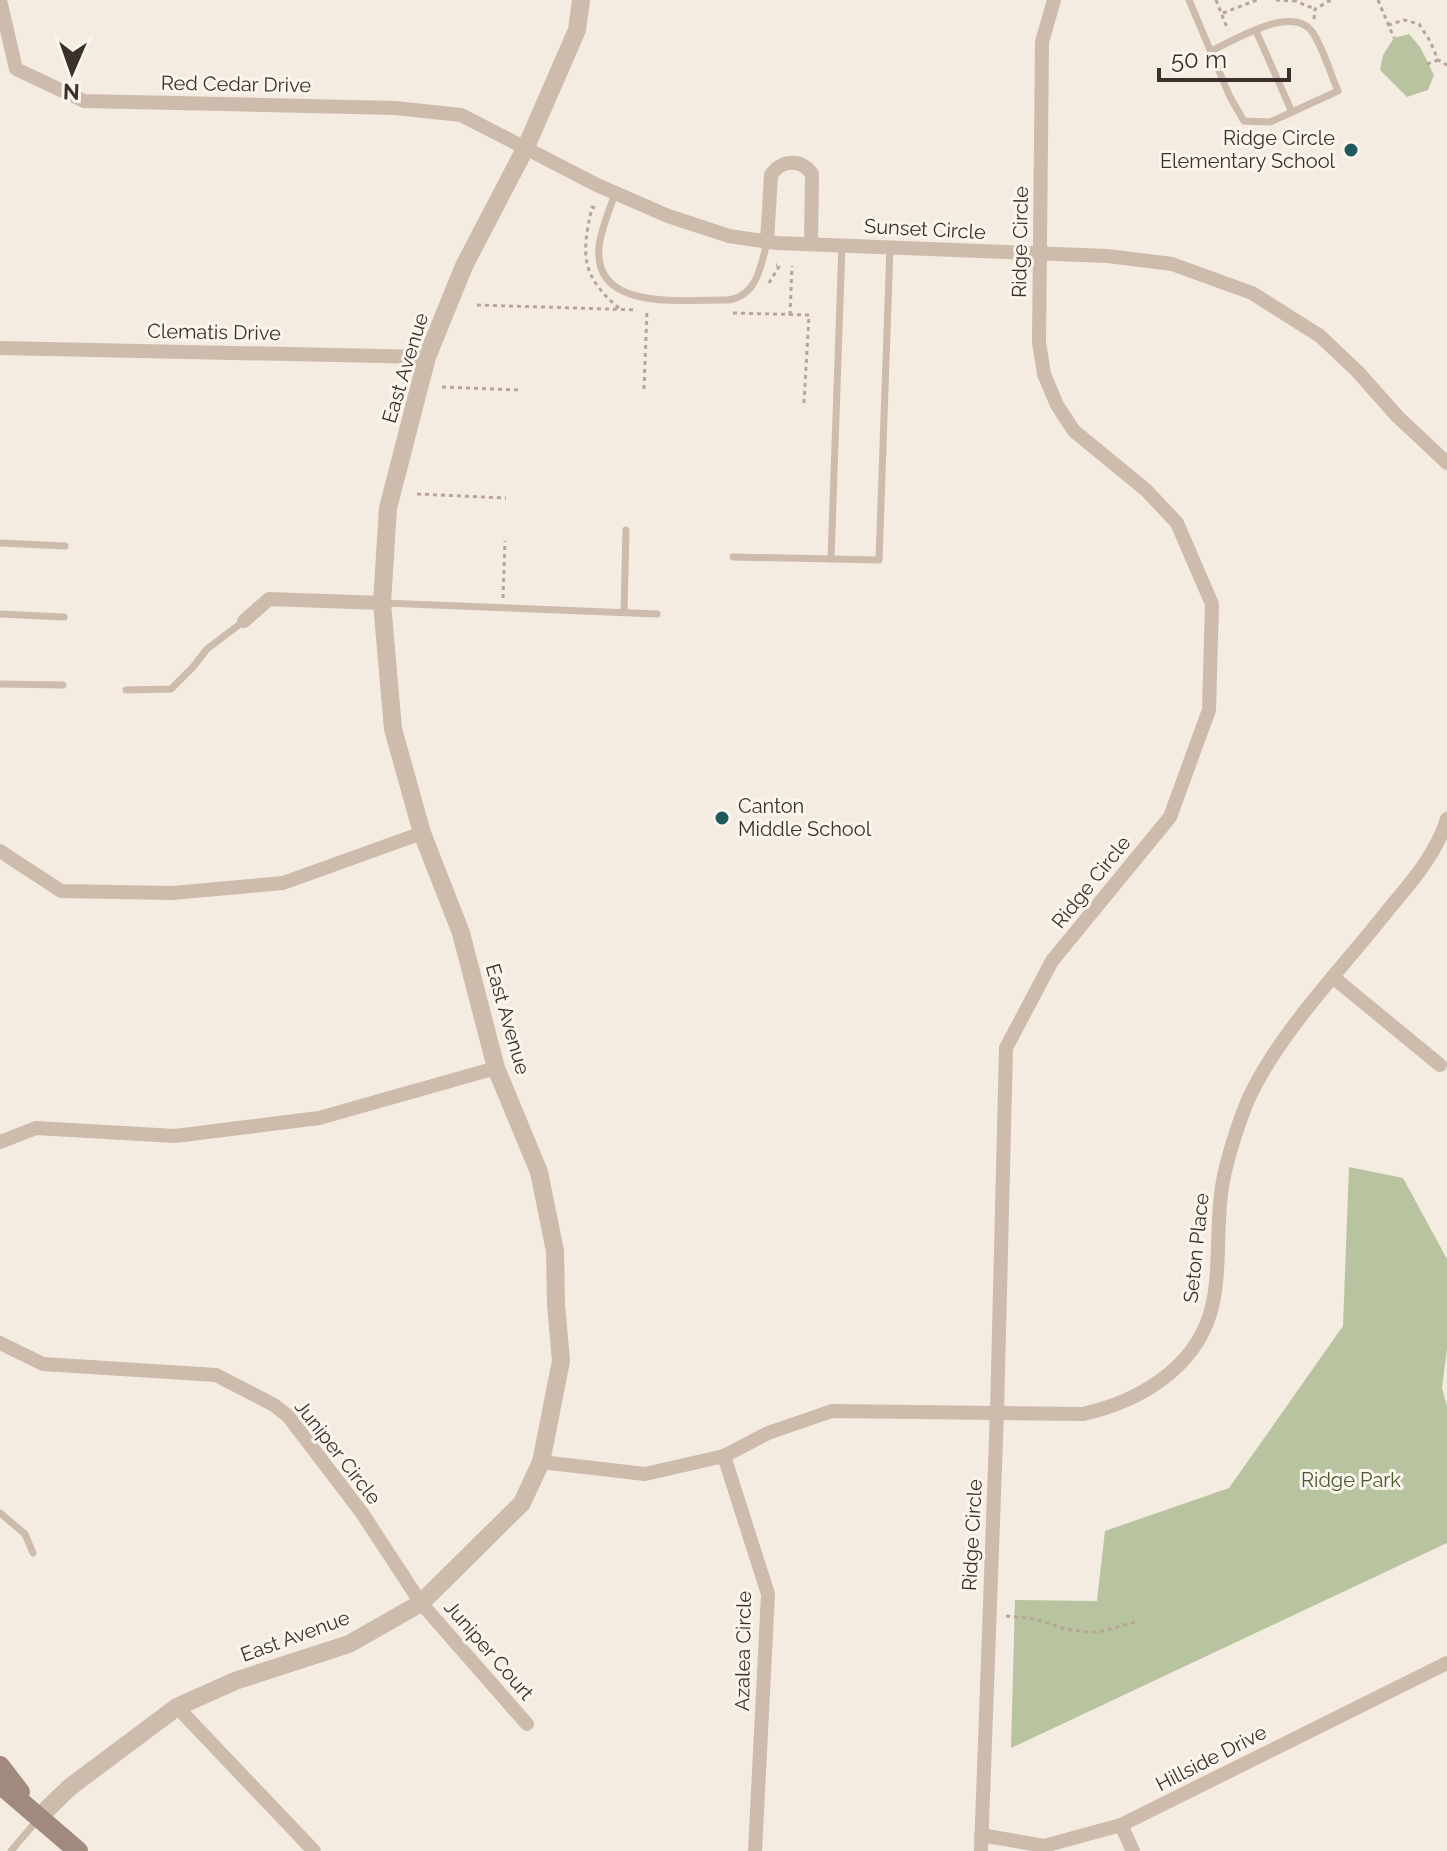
<svg xmlns="http://www.w3.org/2000/svg" width="1447" height="1851" viewBox="0 0 1447 1851" font-family="Raleway,sans-serif">
<style>
.park{fill:#b8c4a0}
.lines{fill:none;stroke-linecap:round;stroke-linejoin:round}
.path{stroke:#b9a596;stroke-width:3;stroke-dasharray:4 4;stroke-linecap:butt}
.service{stroke:#cdbbac;stroke-width:7}
.minor{stroke:#cdbbac;stroke-width:14}
.tertiary{stroke:#cdbbac;stroke-width:18}
.secondary{stroke:#a18a7d;stroke-width:20}
.poi-dot{fill:#1f5a5e;stroke:#fbf5ee;stroke-width:3}
.labels{text-anchor:middle;stroke-width:6;stroke-linejoin:round;paint-order:stroke}
.street-label{font-size:20px;fill:#3b302b;stroke:#fbf5ee}
.poi-label{font-size:20px;fill:#3b302b;stroke:#fbf5ee;text-anchor:end}
.park-label{font-size:20px;fill:#4a5a2e;stroke:#fbf5ee}
</style>
<rect width="100%" height="100%" fill="#f4ebe1"/>
<g class="park">
<polygon points="1409,34 1420,47 1434,75 1428,90 1407,97 1380,70 1383,55 1394,38"/>
<polygon points="1349,1167 1403,1178 1447,1259 1447,1349 1442,1388 1447,1406 1447,1543 1011,1748 1015,1600 1097,1601 1105,1531 1229,1488 1343,1326"/>
</g>
<g class="lines">
<g class="path">
<polyline points="1216,0 1228,30"/>
<polyline points="1276,0 1293,1"/>
<polyline points="1293,0 1315,9"/>
<polyline points="1378,0 1394,38"/>
<polyline points="1223,13 1257,0"/>
<polyline points="1314,19 1315,9 1331,0"/>
<polyline points="1388,25 1404,20 1419,24 1430,41 1438,60 1447,65"/>
<polyline points="1427,64 1438,60"/>
<path d="M595 208 592 207C581 256 581 276 620 309"/>
<polyline points="769,283 780,265 776,265"/>
<polyline points="477,305 637,310"/>
<polyline points="733,313 809,315 804,403"/>
<polyline points="790,315 792,266"/>
<polyline points="442,387 519,390"/>
<polyline points="644,389 647,310"/>
<polyline points="417,494 506,498"/>
<polyline points="503,598 505,541"/>
<polyline points="1006,1616 1035,1619 1065,1629 1087,1632 1099,1632 1135,1622"/>
</g>
<g class="service">
<path d="M1189 0 1230 97 1244 121 1270 122 1338 91C1330 73 1324 50 1313 33 1293 3 1235 40 1211 51"/>
<polyline points="1256,31 1292,112"/>
<path d="M615 194C609 211 601 229 599 247 593 313 686 299 728 300 757 296 761 266 767 242"/>
<polyline points="0,543 65,546"/>
<polyline points="733,557 879,560 890,247"/>
<polyline points="831,559 842,245"/>
<polyline points="384,603 657,614"/>
<polyline points="624,612 626,530"/>
<polyline points="0,614 64,617"/>
<polyline points="0,684 63,685"/>
<polyline points="126,690 171,689 193,667 207,649 244,621"/>
<polyline points="0,1513 25,1534 33,1553"/>
<polyline points="11,1851 39,1818"/>
</g>
<g class="minor">
<polyline points="0,0 16,69 84,101 395,108 461,115 597,185 668,216 729,236 777,243 1108,256 1172,264 1252,293 1320,336 1358,372 1397,416 1447,463"/>
<path d="M767 242 771 175C782 159 801 159 812 174L811 244"/>
<polyline points="0,348 427,357"/>
<polyline points="244,621 269,599 382,603"/>
<polyline points="0,851 61,891 172,893 283,883 422,833"/>
<polyline points="1334,978 1440,1065"/>
<polyline points="0,1142 36,1128 175,1136 319,1118 496,1068"/>
<polyline points="0,1343 43,1364 216,1375 274,1405 288,1416 362,1513 421,1603 527,1724"/>
<polyline points="724,1456 768,1594 755,1851"/>
<path d="M541 1462 645 1474 724 1456 768 1433 832 1411 1083 1414C1137 1402 1193 1370 1210 1314 1222 1276 1215 1221 1223 1181 1227 1159 1239 1121 1248 1100 1279 1032 1342 969 1388 910 1410 884 1437 853 1447 819"/>
<polyline points="177,1707 314,1851"/>
<polyline points="1121,1825 1133,1851"/>
<polyline points="981,1835 1044,1846 1121,1825 1447,1663"/>
<polyline points="981,1851 997,1412 1006,1048 1052,961 1170,817 1209,710 1212,604 1177,523 1146,490 1074,431 1057,405 1044,374 1039,342 1042,42 1054,0"/>
</g>
<polyline class="tertiary" points="40,1816 70,1787 177,1707 235,1681 349,1644 421,1603 522,1503 541,1462 561,1361 556,1304 555,1251 539,1172 496,1068 461,933 422,833 393,729 382,603 388,508 427,357 464,266 526,147 577,30 581,0"/>
<g class="secondary">
<polyline points="0,1766 20,1792"/>
<polyline points="0,1784 78,1851"/>
</g>
</g>
<g class="poi-dot">
<circle cx="1351" cy="150" r="8"/>
<circle cx="722" cy="818" r="8"/>
</g>
<g class="labels">
<g class="street-label">
<text transform="translate(236 84) rotate(1)" y="7">Red Cedar Drive</text>
<text transform="translate(925 229) rotate(3)" y="7">Sunset Circle</text>
<text transform="translate(1020 242) rotate(-89)" y="7">Ridge Circle</text>
<text transform="translate(214 332) rotate(1)" y="7">Clematis Drive</text>
<text transform="translate(405 368) rotate(-73)" y="7">East Avenue</text>
<text transform="translate(1091 882) rotate(-51)" y="7">Ridge Circle</text>
<text transform="translate(508 1019) rotate(74)" y="7">East Avenue</text>
<text transform="translate(1196 1248) rotate(-84)" y="7">Seton Place</text>
<text transform="translate(338 1452) rotate(52)" y="7">Juniper Circle</text>
<text transform="translate(972 1535) rotate(-87)" y="7">Ridge Circle</text>
<text transform="translate(295 1636) rotate(-20)" y="7">East Avenue</text>
<text transform="translate(489 1650) rotate(49)" y="7">Juniper Court</text>
<text transform="translate(743 1651) rotate(-89)" y="7">Azalea Circle</text>
<text transform="translate(1211 1758) rotate(-27)" y="7">Hillside Drive</text>
</g>
<g class="poi-label">
<text x="1335" y="145">Ridge Circle<tspan x="1335" dy="23">Elementary School</tspan></text>
<text x="738" y="813" text-anchor="start">Canton<tspan x="738" dy="23">Middle School</tspan></text>
</g>
<g class="park-label">
<text x="1351" y="1487">Ridge Park</text>
</g>
</g>
<g transform="translate(72 72) rotate(182)" stroke="#fbf5ee" stroke-width="6" paint-order="stroke">
<path d="M0-6L14 30L0 20L-14 30Z" fill="#3b302b"/>
<text y="-12" font-size="22" font-weight="bold" text-anchor="middle" fill="#3b302b">N</text>
</g>
<path d="M1159 68v12h130v-12" fill="none" stroke="#3b302b" stroke-width="4"/>
<text x="1171" y="68" font-size="24" fill="#3b302b" stroke="#fbf5ee" stroke-width="6" paint-order="stroke">50 m</text>
</svg>
